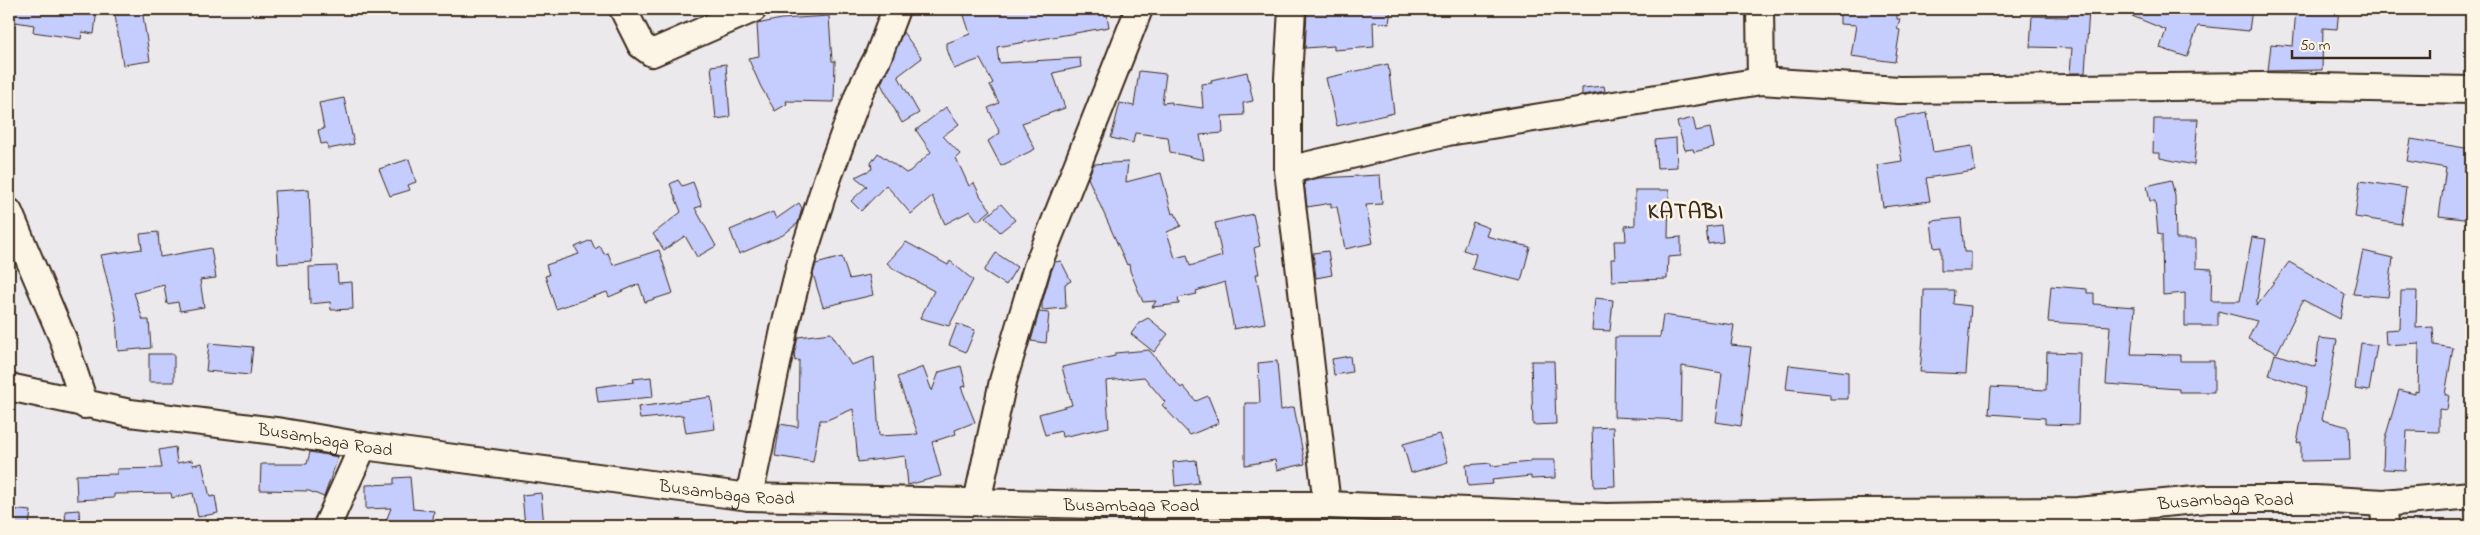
<svg xmlns="http://www.w3.org/2000/svg" width="2480" height="535" viewBox="0 0 2480 535" font-family="'Indie Flower',sans-serif">
<style>
.building{fill:#c5ccfe;stroke:#3b2a1e}
.lines{fill:none;stroke-linecap:round;stroke-linejoin:round}
.minor-casing{stroke:#3b2a1e;stroke-width:30}
.minor{stroke:#fcf5e5;stroke-width:26}
.labels{text-anchor:middle;stroke-width:5;stroke-linejoin:round;paint-order:stroke}
.street-label{font-size:18px;fill:#3b2a1e;stroke:#fcf5e5}
.district-label{font-size:22px;font-weight:bold;letter-spacing:1px;fill:#3b2a1e;stroke:#fcf5e5}
</style>
<rect width="100%" height="100%" fill="#ece9ec"/>
<filter id="ink" filterUnits="userSpaceOnUse"><feTurbulence type="fractalNoise" baseFrequency=".02" numOctaves="2"/><feDisplacementMap in="SourceGraphic" scale="10" xChannelSelector="R" yChannelSelector="G"/><feConvolveMatrix kernelMatrix="1 2 1 2 8 2 1 2 1" color-interpolation-filters="sRGB"/></filter>
<g filter="url(#ink)">
<g class="building">
<polygon points="9,9 97,9 94,34 82,32 81,39 33,32 34,25 9,21"/>
<polygon points="114,9 142,9 150,61 123,65"/>
<polygon points="962,9 1106,9 1109,27 997,47 999,63 1080,58 1081,67 1053,73 1065,108 1022,123 1035,149 1001,166 988,141 1000,133 988,108 999,103 990,85 993,83 980,59 954,69 947,49 947,43 970,34"/>
<polygon points="1343,9 1391,9 1389,24 1373,22 1374,47 1334,50 1334,46 1305,48 1307,12 1342,12"/>
<polygon points="1840,9 1897,9 1897,19 1900,19 1897,29 1900,30 1895,62 1851,56 1856,25 1840,24"/>
<polygon points="2069,9 2089,9 2085,73 2070,73 2072,48 2030,47 2032,16 2068,17"/>
<polygon points="2115,9 2252,9 2249,31 2198,26 2187,57 2160,48 2166,30"/>
<polygon points="2296,9 2339,9 2337,29 2323,28 2322,70 2268,71 2271,44 2293,46"/>
<polygon points="829,16 832,61 835,61 834,102 786,101 787,104 775,111 761,87 748,58 759,56 757,24 781,19"/>
<polygon points="903,32 922,58 898,76 919,113 902,123 881,84"/>
<polygon points="726,64 730,117 716,119 711,66"/>
<polygon points="1388,64 1394,113 1337,126 1326,78"/>
<polygon points="1139,71 1166,74 1162,103 1172,102 1172,104 1203,108 1201,84 1212,83 1211,80 1247,72 1253,101 1243,103 1244,115 1222,116 1223,133 1200,135 1204,160 1170,152 1168,137 1135,133 1133,143 1111,138 1120,103 1134,106"/>
<polygon points="1604,86 1605,91 1582,95 1582,88"/>
<polygon points="344,98 354,144 328,149 327,143 321,144 318,130 324,129 319,103"/>
<polygon points="946,107 959,124 943,136 960,154 956,158 969,186 974,183 981,197 991,210 978,221 970,211 945,224 932,196 911,214 886,185 861,211 851,201 867,186 855,177 872,169 871,163 878,153 906,173 910,171 931,152 916,130"/>
<polygon points="1927,113 1933,152 1972,146 1975,171 1926,178 1930,201 1883,207 1877,165 1902,161 1895,119"/>
<polygon points="1693,118 1696,131 1710,128 1714,147 1694,152 1693,149 1685,150 1677,122"/>
<polygon points="2154,119 2198,119 2194,165 2160,158 2160,153 2153,153"/>
<polygon points="1676,138 1677,167 1657,168 1655,140"/>
<polygon points="2411,139 2471,149 2471,220 2439,216 2446,168 2407,161"/>
<polygon points="409,159 416,182 408,185 410,190 390,196 379,169"/>
<polygon points="1128,162 1126,182 1161,173 1172,214 1175,213 1181,226 1167,232 1175,258 1187,255 1190,266 1222,256 1215,223 1253,214 1260,246 1254,248 1259,274 1256,274 1265,323 1234,329 1225,282 1196,291 1197,294 1178,298 1179,304 1152,307 1156,301 1143,302 1130,271 1129,264 1127,265 1088,178 1094,164"/>
<polygon points="1380,175 1382,204 1366,205 1373,243 1345,249 1337,207 1331,207 1331,203 1307,207 1304,182 1319,178"/>
<polygon points="678,180 682,186 693,182 702,206 695,208 716,246 697,257 685,236 664,250 653,234 681,212 670,184"/>
<polygon points="2171,180 2175,196 2176,239 2196,239 2196,268 2212,269 2211,301 2240,301 2252,237 2266,239 2256,306 2289,262 2345,294 2340,319 2303,300 2277,353 2248,339 2257,321 2218,311 2218,326 2185,326 2185,293 2163,295 2162,235 2158,234 2155,201 2150,201 2147,186"/>
<polygon points="2360,181 2406,188 2401,224 2355,217"/>
<polygon points="309,189 312,262 278,264 274,191"/>
<polygon points="1635,190 1669,190 1668,238 1681,237 1681,256 1668,257 1667,279 1612,281 1611,259 1615,259 1614,241 1626,241 1625,226 1635,225"/>
<polygon points="799,203 802,208 798,223 783,235 739,254 730,230 773,212 776,219"/>
<polygon points="1001,204 1015,220 1000,232 986,217"/>
<polygon points="1961,218 1964,252 1971,252 1971,271 1941,271 1941,247 1934,248 1931,221"/>
<polygon points="1473,222 1489,228 1486,236 1530,247 1521,281 1472,269 1476,254 1463,250"/>
<polygon points="1721,225 1723,242 1708,244 1706,227"/>
<polygon points="158,232 160,257 211,248 216,278 200,280 204,307 180,311 178,302 167,304 164,285 134,293 143,320 149,320 151,348 118,351 116,316 101,255 142,249 140,234"/>
<polygon points="591,240 595,249 600,246 604,254 608,253 613,265 659,250 673,293 645,302 639,284 609,297 607,292 556,309 545,276 549,275 546,265 579,254 575,247"/>
<polygon points="906,242 948,265 950,261 973,280 949,326 920,318 934,291 894,269 887,263"/>
<polygon points="1328,251 1332,275 1316,278 1313,253"/>
<polygon points="2363,251 2393,258 2388,297 2353,294"/>
<polygon points="996,253 1017,267 1006,285 984,271"/>
<polygon points="842,257 849,279 869,275 873,295 823,307 813,274 816,264"/>
<polygon points="1061,261 1071,281 1065,284 1066,308 1042,310 1042,303 1051,272 1055,262"/>
<polygon points="337,266 338,283 352,282 353,309 331,310 330,302 310,304 309,267"/>
<polygon points="2051,286 2087,289 2087,293 2094,293 2094,304 2135,307 2131,354 2180,355 2180,361 2214,361 2214,392 2179,392 2179,389 2106,384 2110,326 2048,322"/>
<polygon points="1924,290 1954,290 1953,304 1971,306 1966,374 1920,372 1923,337"/>
<polygon points="2401,291 2417,291 2416,328 2433,327 2434,345 2453,348 2445,395 2449,395 2447,410 2439,409 2439,432 2407,431 2405,470 2383,469 2384,442 2399,390 2415,394 2415,391 2418,392 2419,343 2386,345 2385,330 2400,329"/>
<polygon points="1595,298 1613,300 1610,331 1592,330"/>
<polygon points="1039,312 1049,313 1046,343 1031,341"/>
<polygon points="1663,315 1734,325 1731,345 1751,347 1741,426 1716,422 1722,373 1682,366 1681,420 1614,417 1615,337 1660,337"/>
<polygon points="1148,318 1168,334 1154,352 1131,334 1139,323"/>
<polygon points="957,324 975,330 966,352 949,345"/>
<polygon points="831,333 851,365 874,357 879,436 918,434 897,377 923,367 932,391 939,372 961,366 966,386 961,387 975,422 955,430 956,434 932,442 941,476 908,485 905,456 858,462 853,409 827,420 820,420 813,462 775,456 780,424 798,427 799,360 795,361 794,355 798,337"/>
<polygon points="2319,338 2337,340 2322,420 2349,427 2350,460 2301,461 2301,442 2297,443 2307,387 2269,375 2275,354 2316,367"/>
<polygon points="209,343 253,347 250,375 206,371"/>
<polygon points="2361,343 2377,345 2369,391 2355,389"/>
<polygon points="1149,350 1181,388 1183,386 1196,401 1208,396 1219,423 1190,435 1162,405 1165,402 1144,377 1106,381 1109,427 1062,437 1061,431 1045,435 1039,414 1072,405 1062,367 1115,356 1115,353"/>
<polygon points="2047,352 2080,353 2078,425 2045,424 2045,418 1989,414 1991,387 2046,390"/>
<rect x="149" y="354" width="25" height="28"/>
<polygon points="1350,356 1352,372 1334,375 1332,359"/>
<polygon points="1277,361 1281,410 1294,407 1305,464 1277,470 1275,460 1245,465 1245,403 1260,403 1258,363"/>
<polygon points="1531,361 1554,361 1556,424 1533,425"/>
<polygon points="1789,365 1848,372 1848,399 1830,399 1830,394 1786,389"/>
<polygon points="651,377 653,397 598,402 596,387 634,382 633,379"/>
<polygon points="711,397 715,429 686,433 683,415 640,419 638,407"/>
<polygon points="1613,427 1615,486 1594,487 1592,428"/>
<polygon points="1439,434 1448,462 1411,473 1403,444"/>
<polygon points="175,447 177,463 192,460 193,465 202,463 210,497 215,496 218,513 198,517 193,493 172,498 171,493 114,494 114,498 77,500 76,475 117,474 117,469 162,468 159,450"/>
<polygon points="310,452 338,457 324,497 309,491 260,490 261,464 307,464"/>
<polygon points="1196,460 1199,483 1175,486 1173,462"/>
<polygon points="1530,460 1555,460 1555,478 1531,479 1531,476 1492,480 1493,484 1468,486 1466,465 1491,463 1491,466 1530,462"/>
<polygon points="410,477 413,509 434,511 432,526 384,526 391,508 366,509 366,485 394,484 394,478"/>
<polygon points="541,493 544,526 525,526 522,495"/>
<polygon points="9,509 31,511 29,526 9,526"/>
<polygon points="79,510 80,526 66,526 65,511"/>
</g>
<g class="lines">
<g class="minor-casing">
<g id="minor">
<polyline points="623,9 641,45 652,53 753,9"/>
<polyline points="1292,9 1288,78 1288,170 1327,505"/>
<polyline points="1760,9 1761,81"/>
<polyline points="1288,170 1448,132 1761,81 1899,90 2262,86 2471,90"/>
<polyline points="9,212 63,339 85,405"/>
<path id="s1" d="M9 387 130 413 283 432 363 446 749 497 1096 505H1327L1606 517 1857 512 2078 511 2207 499H2315L2384 503 2471 495"/>
<polyline points="749,497 784,330 801,262 827,180 860,91 878,57 896,9"/>
<polyline points="977,502 1003,381 1037,267 1139,9"/>
<polyline points="2384,503 2385,526"/>
<polyline points="327,526 363,446"/>
</g>
</g>
<use href="#minor" class="minor"/>
</g>
</g>
<g class="labels">
<g class="street-label">
<text dy="6" stroke="none"><textPath href="#s1" startOffset="321">Busambaga Road</textPath></text>
<text dy="6" stroke="none"><textPath href="#s1" startOffset="726">Busambaga Road</textPath></text>
<text dy="6" stroke="none"><textPath href="#s1" startOffset="2226">Busambaga Road</textPath></text>
<text dy="6" stroke="none"><textPath href="#s1" startOffset="1131">Busambaga Road</textPath></text>
</g>
<g class="district-label">
<text x="1686" y="218">KATABI</text>
</g>
</g>
<rect width="2480" height="535" fill="none" stroke="#fcf5e5" stroke-width="30"/>
<rect x="15" y="15" width="2450" height="505" fill="none" stroke="#3b2a1e" stroke-width="2" filter="url(#ink)"/>
<path d="M2292 50v8h138v-8" fill="none" stroke="#3b2a1e" stroke-width="2.5"/>
<text x="2300" y="50" font-size="15" fill="#3b2a1e" stroke="#fcf5e5" stroke-width="4" paint-order="stroke">50 m</text>
</svg>
